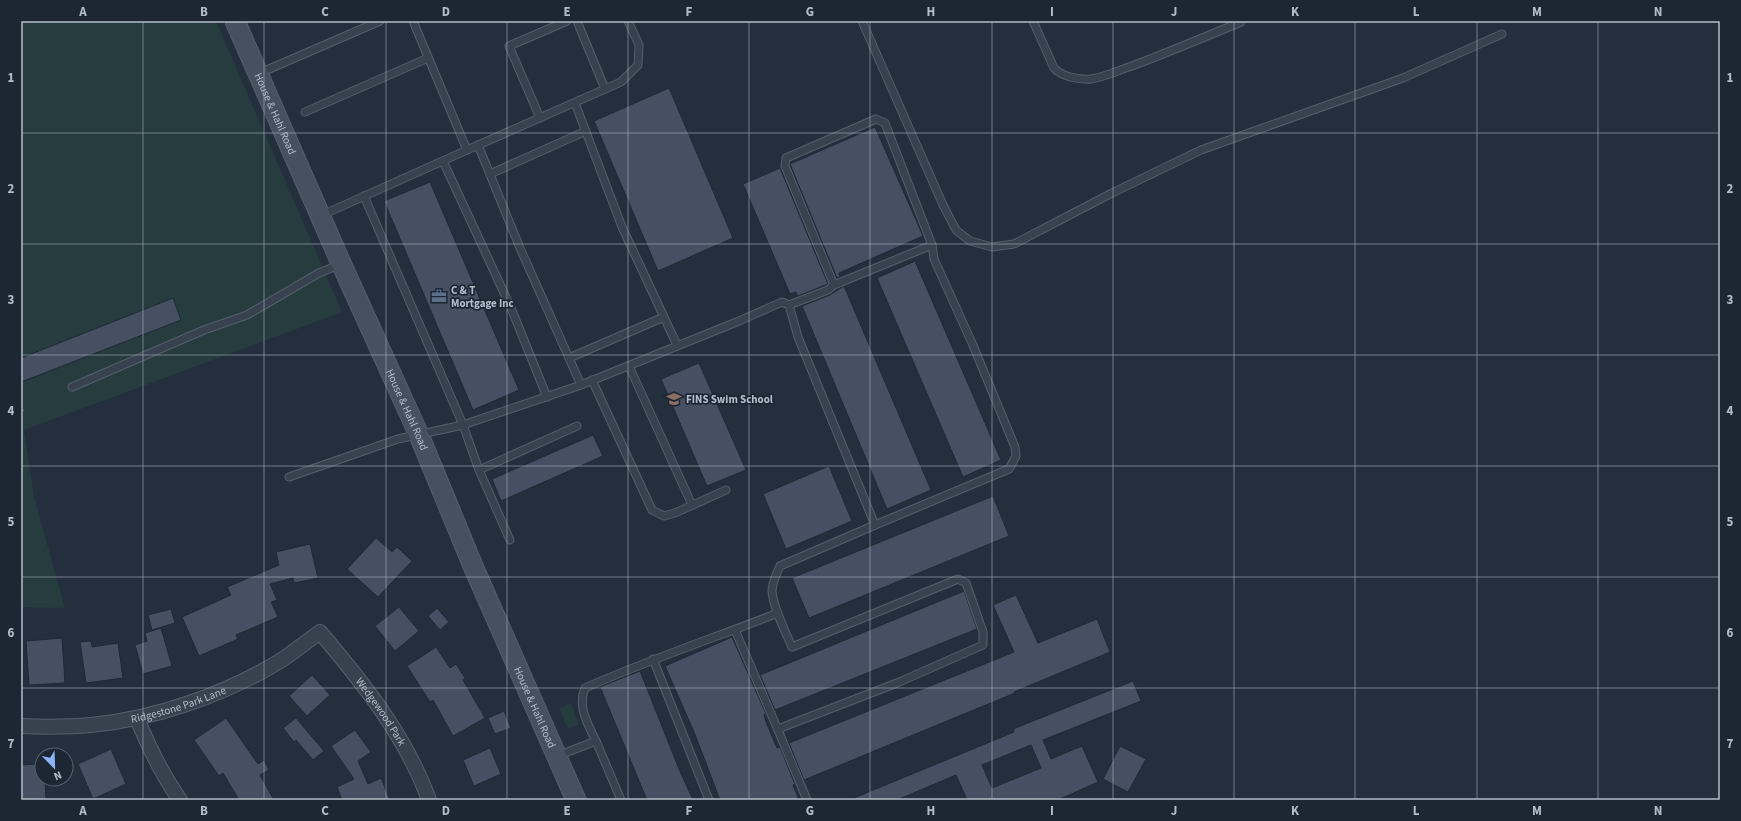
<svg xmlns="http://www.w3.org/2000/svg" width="1741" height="821" viewBox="0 0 1741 821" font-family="'Source Sans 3',sans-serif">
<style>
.green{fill:#263c3f}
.building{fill:#455162;stroke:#1f2835;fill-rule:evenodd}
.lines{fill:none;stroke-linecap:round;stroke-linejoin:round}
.lane-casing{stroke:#565f6c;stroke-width:9}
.street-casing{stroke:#565f6c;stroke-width:16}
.secondary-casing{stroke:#565f6c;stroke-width:21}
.path{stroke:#44595c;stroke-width:2.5;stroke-dasharray:3 3;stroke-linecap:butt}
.lane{stroke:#38414e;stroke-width:7}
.street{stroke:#38414e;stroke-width:14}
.secondary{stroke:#465061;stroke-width:19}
.grid{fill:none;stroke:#b4bcc9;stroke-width:1;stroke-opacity:0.55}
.labels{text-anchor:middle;stroke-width:3.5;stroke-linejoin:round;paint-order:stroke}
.street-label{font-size:11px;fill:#b4bcc9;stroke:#1d2633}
.poi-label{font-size:11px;font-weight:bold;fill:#b4bcc9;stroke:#1d2633;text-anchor:start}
.neatline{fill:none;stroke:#b4bcc9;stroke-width:1.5}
.grid-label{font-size:13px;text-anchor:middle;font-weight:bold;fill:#b4bcc9}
</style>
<rect width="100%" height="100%" fill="#242f3e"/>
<g class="green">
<polygon points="21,21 216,21 342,312 24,430 34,497 65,608 21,607"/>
<polygon points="571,703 579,724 568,729 559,708"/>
</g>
<g class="building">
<polygon points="669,88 733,238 658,271 594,121"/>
<polygon points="875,127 923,236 839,273 840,277 837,278 790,164"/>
<polygon points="780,168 828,284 798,296 796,292 790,294 743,184"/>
<polygon points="430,182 519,390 473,410 384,201"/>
<polygon points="915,261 1001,460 963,477 877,278"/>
<polygon points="844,286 931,490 887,509 802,306 830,295"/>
<polygon points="173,298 181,320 21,382 21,358"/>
<polygon points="699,363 746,470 707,486 661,379"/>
<polygon points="593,435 603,456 501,501 492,479"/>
<polygon points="829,466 852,521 786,549 763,494"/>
<polygon points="993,496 1009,536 809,618 792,578"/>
<polygon points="376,538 392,552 397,547 412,561 378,597 347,569"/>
<polygon points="310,544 318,578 294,583 293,578 270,584 277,600 271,602 278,617 236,635 238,639 199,656 182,617 231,595 227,587 279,565 276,552"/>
<polygon points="964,591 977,629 775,710 760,675"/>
<polygon points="1016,595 1038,643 1097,619 1110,652 1014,692 1015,693 804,780 789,743 1014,652 993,605"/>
<polygon points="399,607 419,631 395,651 375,626"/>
<polygon points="437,608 449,622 440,630 428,616"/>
<polygon points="171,609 175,623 152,630 148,615"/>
<polygon points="161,628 172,666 143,674 135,645 147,641 145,633"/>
<polygon points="732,637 766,714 764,715 766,722 777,748 780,747 795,784 793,785 799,800 720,800 694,732 665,666"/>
<polygon points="62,638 65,683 29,685 26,641"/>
<polygon points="91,641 92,647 118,643 123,678 86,683 80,642"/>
<polygon points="436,647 450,668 456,664 465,678 463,680 485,718 453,736 433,700 430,702 407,666"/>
<polygon points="640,671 679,769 693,800 647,800 600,687"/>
<polygon points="312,675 330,695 307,716 289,696"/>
<path d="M1133 681 1141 701 1043 740 1051 759 1082 746 1098 782 1067 796 1057 800H967L956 775 897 800H849L1014 732 1013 729ZM1031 745 1041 768 992 788 982 765Z"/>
<polygon points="504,711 511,728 495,734 488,718"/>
<polygon points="226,718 258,764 264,760 269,770 260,775 274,800 239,800 223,773 219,776 194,740"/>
<polygon points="296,718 324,751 313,760 296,740 294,742 283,728"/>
<polygon points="355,730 371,752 358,761 368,784 381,778 390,800 342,800 337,787 354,779 331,746"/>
<polygon points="1120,746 1146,759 1128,792 1103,779"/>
<polygon points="490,748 501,774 474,786 463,760"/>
<polygon points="111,749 126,784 93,799 78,764"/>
<polygon points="42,764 42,779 45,779 46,800 21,800 21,765"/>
</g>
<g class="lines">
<g class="lane-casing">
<g id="lane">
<polyline points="413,21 467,150"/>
<polyline points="577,21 605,89"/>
<polyline points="862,21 943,205 956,230 970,241 992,247 1014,244 1112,193 1201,150 1403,78 1502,34"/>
<path d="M1033 21 1054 68C1062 77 1080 80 1091 79 1105 77 1119 70 1132 66 1169 52 1205 37 1241 22"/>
<polyline points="260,73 380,21"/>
<polyline points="575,103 622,227 677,345"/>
<polyline points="305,112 428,58"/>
<polyline points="540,118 509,46 567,21"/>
<polyline points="443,161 511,308 547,397"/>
<polyline points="490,174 586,131"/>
<polyline points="364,196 463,425 479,470 510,540"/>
<polyline points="320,216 467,150 621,82 638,65 639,45 628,21"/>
<polyline points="834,285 932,245"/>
<polyline points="789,305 828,290 834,285 785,166 786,158 876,119 885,123 932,245 934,259 972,343 1015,447 1016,456 1009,469 875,525"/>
<polyline points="569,358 664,317"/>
<polyline points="629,366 692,505"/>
<polyline points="592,380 652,510 664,516 675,513 726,490"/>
<path d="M581 385 739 321 782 302 789 305 798 337 875 525 780 566C776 574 773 582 772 590 772 605 786 633 792 647L958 579 966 583 983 632V645L897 683 783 727 778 730 807 800"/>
<polyline points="72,387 204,330 247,315 319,273 341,264"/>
<polyline points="479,470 577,426"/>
<polyline points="289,477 398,439 463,425 581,385 520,248 478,145"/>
<polyline points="735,630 778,730"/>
<polyline points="653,659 709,800"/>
<path d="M596 741C588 725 577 706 585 688 648 660 714 638 778 613"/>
<polyline points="557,756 596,741 621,800"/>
</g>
</g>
<g class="street-casing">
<g id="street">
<path d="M137 718C149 748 161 773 180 800"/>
<path id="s1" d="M21 726C44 727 68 727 91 725 155 719 226 694 280 661 294 652 307 641 320 632 363 683 406 736 429 800"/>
</g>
</g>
<g class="secondary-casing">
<g id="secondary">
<path id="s2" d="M235 21 341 263 419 435 473 566 576 800"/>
</g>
</g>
<polyline class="path" points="21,411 26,409"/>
<use href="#lane" class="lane"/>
<use href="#street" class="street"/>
<use href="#secondary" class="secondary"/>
</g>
<path class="grid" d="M143 21V800M264 21V800M386 21V800M507 21V800M628 21V800M749 21V800M870 21V800M992 21V800M1113 21V800M1234 21V800M1355 21V800M1477 21V800M1598 21V800M21 133H1720M21 244H1720M21 355H1720M21 466H1720M21 577H1720M21 688H1720"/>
<defs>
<g id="office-bare" transform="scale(1.2)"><path d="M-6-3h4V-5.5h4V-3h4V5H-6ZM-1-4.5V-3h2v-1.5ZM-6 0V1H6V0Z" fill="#5c6f8a" stroke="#1d2633" stroke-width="2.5" paint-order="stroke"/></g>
<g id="school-bare" transform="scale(1.2)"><path d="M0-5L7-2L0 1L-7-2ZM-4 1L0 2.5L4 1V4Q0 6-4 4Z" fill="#8d6e63" stroke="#1d2633" stroke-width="2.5" paint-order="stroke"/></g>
</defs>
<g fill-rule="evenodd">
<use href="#office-bare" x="439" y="296"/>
<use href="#school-bare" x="674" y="399"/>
</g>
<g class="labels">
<g class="street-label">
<text dy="4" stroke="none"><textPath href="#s2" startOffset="101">House &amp; Hahl Road</textPath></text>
<text dy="4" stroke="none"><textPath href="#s2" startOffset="425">House &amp; Hahl Road</textPath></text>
<text dy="4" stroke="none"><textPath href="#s1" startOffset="160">Ridgestone Park Lane</textPath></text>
<text dy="4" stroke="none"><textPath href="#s2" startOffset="749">House &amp; Hahl Road</textPath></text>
<text dy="4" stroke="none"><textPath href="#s1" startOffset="421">Wedgewood Park</textPath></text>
</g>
<g class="poi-label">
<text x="451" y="294">C &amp; T<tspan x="451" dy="13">Mortgage Inc</tspan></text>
<text x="686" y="403">FINS Swim School</text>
</g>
</g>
<rect width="1741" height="821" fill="none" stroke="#1d2633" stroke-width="44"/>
<g transform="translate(54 767) rotate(157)"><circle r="19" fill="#1d2633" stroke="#59626f"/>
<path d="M0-3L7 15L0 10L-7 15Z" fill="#8ab4f8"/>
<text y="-6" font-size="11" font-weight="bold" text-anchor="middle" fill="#b4bcc9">N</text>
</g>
<rect x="22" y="22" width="1697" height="777" class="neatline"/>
<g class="grid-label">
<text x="83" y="16">A</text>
<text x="204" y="16">B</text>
<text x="325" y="16">C</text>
<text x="446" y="16">D</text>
<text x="567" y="16">E</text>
<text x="689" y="16">F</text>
<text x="810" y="16">G</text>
<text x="931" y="16">H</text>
<text x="1052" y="16">I</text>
<text x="1174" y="16">J</text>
<text x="1295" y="16">K</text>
<text x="1416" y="16">L</text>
<text x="1537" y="16">M</text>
<text x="1658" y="16">N</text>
<text x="11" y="82">1</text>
<text x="1730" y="82">1</text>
<text x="11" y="193">2</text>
<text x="1730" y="193">2</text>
<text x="11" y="304">3</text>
<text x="1730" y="304">3</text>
<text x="11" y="415">4</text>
<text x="1730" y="415">4</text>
<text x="11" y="526">5</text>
<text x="1730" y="526">5</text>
<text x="11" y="637">6</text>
<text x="1730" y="637">6</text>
<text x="11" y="748">7</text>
<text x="1730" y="748">7</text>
<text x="83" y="815">A</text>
<text x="204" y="815">B</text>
<text x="325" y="815">C</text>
<text x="446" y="815">D</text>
<text x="567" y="815">E</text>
<text x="689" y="815">F</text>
<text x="810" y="815">G</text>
<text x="931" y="815">H</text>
<text x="1052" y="815">I</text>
<text x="1174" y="815">J</text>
<text x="1295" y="815">K</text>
<text x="1416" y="815">L</text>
<text x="1537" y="815">M</text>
<text x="1658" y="815">N</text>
</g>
</svg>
